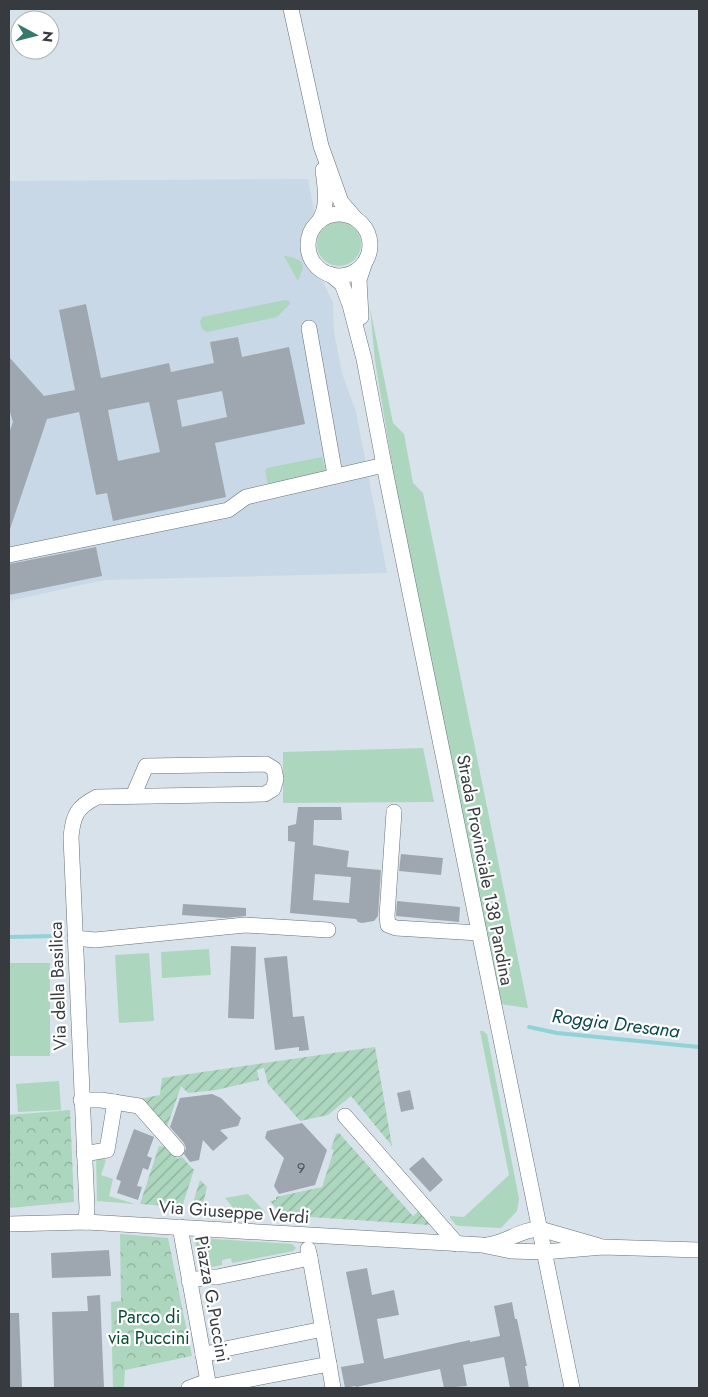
<svg xmlns="http://www.w3.org/2000/svg" width="708" height="1397" viewBox="0 0 708 1397" font-family="Jost,sans-serif">
<style>
.built{fill:#c8d8e6}
.grass{fill:#acd6be}
.park{fill:url(#park-crowns)}
.garden{fill:url(#garden-furrows)}
.lines{fill:none;stroke-linecap:round;stroke-linejoin:round}
.stream{stroke:#8fd3d7;stroke-width:4}
.building{fill:#9ea7b0;fill-rule:evenodd}
.minor-casing{stroke:#687178;stroke-width:16}
.minor{stroke:#fff;stroke-width:15}
.labels{text-anchor:middle;stroke-width:4.5;stroke-linejoin:round;paint-order:stroke}
.number-label{font-size:15px;fill:#51565b}
.street-label{font-size:18px;fill:#373b3f;stroke:#fff}
.park-label{font-size:18px;fill:#094c31;stroke:#fff}
.water-label{font-size:19px;font-style:italic;fill:#0b4a4d;stroke:#fff}
</style>
<defs>
<pattern id="park-crowns" width="20" height="18" patternUnits="userSpaceOnUse" patternTransform="scale(1.25)"><rect width="20" height="18" fill="#acd6be"/><path d="M2 6a3 3 0 1 1 6 0M12 15a3 3 0 1 1 6 0" fill="none" stroke="#8daf9c"/></pattern>
<pattern id="garden-furrows" width="10" height="10" patternUnits="userSpaceOnUse" patternTransform="scale(1.25)"><rect width="10" height="10" fill="#acd6be"/><path d="M-1 1l2-2M0 10L10 0M9 11l2-2" fill="none" stroke="#8daf9c"/></pattern>
</defs>
<rect width="100%" height="100%" fill="#d8e2eb"/>
<polygon class="built" points="308,179 315,216 302,232 301,246 306,267 323,282 333,303 334,332 342,373 356,412 387,573 104,580 9,601 9,181"/>
<g class="grass">
<circle cx="339" cy="244" r="22"/>
<polygon points="284,256 292,257 302,262 303,268 298,281"/>
<polygon points="285,300 289,301 290,304 277,317 207,332 202,329 200,322 202,317"/>
<polygon points="370,308 393,423 404,434 413,483 423,493 528,1008 500,1004 403,531 375,361"/>
<polygon points="322,457 326,471 268,485 265,471 267,468"/>
<polygon points="423,748 434,802 283,803 283,752"/>
<polygon points="209,949 211,975 162,978 161,952"/>
<polygon points="149,953 154,1021 119,1023 115,955"/>
<rect x="9" y="963" width="41" height="93"/>
<polygon points="480,1031 483,1031 487,1034 519,1199 517,1211 501,1228 460,1226 456,1225 450,1218 450,1216 464,1217 509,1175"/>
<polygon points="59,1081 61,1110 18,1112 16,1084"/>
<polygon points="96,1157 106,1160 101,1175 113,1179 109,1196 135,1204 97,1201"/>
<polygon points="248,1194 266,1213 236,1211 225,1198"/>
<polygon points="199,1238 292,1244 296,1248 293,1251 232,1263 231,1258 222,1260 222,1265 203,1269 199,1266 195,1242"/>
</g>
<g class="park">
<polygon points="70,1110 74,1202 9,1208 9,1115"/>
<polygon points="120,1234 168,1238 192,1356 125,1370 124,1388 113,1388 111,1302 121,1301"/>
</g>
<g class="garden">
<polygon points="375,1047 392,1146 351,1096 328,1115 300,1121 268,1084 264,1068 257,1070 259,1080 216,1090 188,1093 181,1086 167,1127 139,1099 160,1095 162,1078"/>
<polygon points="339,1133 413,1216 420,1210 431,1223 429,1225 282,1215 270,1201 276,1200 276,1197 322,1187 334,1150 331,1149 336,1134"/>
<polygon points="159,1146 167,1147 178,1159 182,1157 194,1170 182,1207 140,1204"/>
<polygon points="200,1180 207,1187 203,1204 193,1203"/>
</g>
<g class="lines">
<g class="stream">
<polyline points="9,937 56,936"/>
<polyline points="529,1027 557,1033 699,1047"/>
</g>
</g>
<g class="building">
<path d="M86 304 101 378 169 363 171 372 214 363 210 342 238 337 242 357 289 347 305 424 215 443 226 497 113 521 107 493 96 495 79 412 47 419 10 529 9 528V433L13 422 9 409V357L44 396 75 390 59 310ZM222 391 227 417 182 427 177 400ZM149 402 160 452 118 461 108 410Z"/>
<polygon points="96,547 102,576 9,595 9,564"/>
<path d="M298 807H341L342 820H314L313 845 349 851 347 867 381 870 378 916 374 921 362 923 358 922 356 919 290 913 295 842 288 841V826L296 824ZM315 874 351 877 349 903 313 900Z"/>
<polygon points="401,854 443,858 441,875 399,871"/>
<polygon points="397,901 460,907 459,922 396,916"/>
<polygon points="183,904 246,908 246,916 225,918 182,915"/>
<polygon points="231,946 256,947 254,1019 228,1018"/>
<polygon points="287,956 293,1017 304,1016 309,1050 299,1051 299,1047 275,1050 264,958"/>
<polygon points="410,1090 414,1109 401,1112 397,1093"/>
<polygon points="212,1094 221,1098 241,1118 238,1126 220,1130 228,1138 213,1151 203,1140 199,1160 190,1162 184,1154 186,1148 184,1143 170,1127 180,1098"/>
<polygon points="302,1123 327,1150 315,1185 279,1194 274,1186 284,1158 265,1138 267,1131"/>
<polygon points="134,1129 154,1137 147,1156 152,1158 148,1170 143,1168 137,1186 142,1187 138,1200 117,1193 121,1181 116,1179"/>
<polygon points="423,1157 443,1180 430,1192 409,1169"/>
<polygon points="109,1250 111,1276 52,1278 51,1253"/>
<polygon points="367,1268 372,1295 394,1290 399,1315 377,1319 384,1359 470,1340 470,1342 500,1336 494,1306 512,1302 515,1319 517,1319 527,1366 525,1366 529,1388 510,1388 504,1357 463,1365 467,1386 444,1388 440,1369 356,1387 355,1386 345,1388 341,1367 364,1363 346,1272"/>
<polygon points="100,1295 104,1388 54,1388 52,1312 88,1311 87,1296"/>
<polygon points="9,1313 19,1313 22,1388 9,1388"/>
</g>
<g class="lines">
<g class="minor-casing">
<g id="minor">
<polyline points="291,9 321,146 341,202 354,217"/>
<circle cx="339" cy="245" r="31"/>
<path d="M319 221C329 206 325 187 323 170"/>
<polyline points="330,274 342,284 350,305 364,359 384,465 572,1388"/>
<polyline points="361,317 359,280 365,262"/>
<polyline points="309,328 335,475"/>
<polyline points="9,555 228,510 246,497 384,465"/>
<polyline points="394,812 387,916 388,925 396,928 479,933"/>
<polyline points="75,938 95,940 245,925 328,930"/>
<polyline points="81,1100 101,1100 139,1106 177,1149"/>
<polyline points="345,1116 457,1244"/>
<polyline points="84,1154 107,1150 115,1102"/>
<path d="M86 1222 87 1208 71 837C73 815 77 807 97 797L265 794 273 789 276 779 274 769 266 764 146 766 133 796"/>
<polyline points="9,1224 86,1222 482,1245 511,1251 544,1252 603,1247 699,1250"/>
<polyline points="180,1227 209,1387 329,1364 310,1258"/>
<path d="M487 1245C506 1243 521 1229 540 1229L599 1246"/>
<polyline points="189,1281 206,1277 217,1277 310,1258 308,1249"/>
<polyline points="203,1355 230,1348 323,1329"/>
<polyline points="329,1364 333,1388"/>
<polyline points="189,1388 208,1381"/>
</g>
</g>
<use href="#minor" class="minor"/>
</g>
<g class="labels">
<g class="number-label">
<text x="301" y="1173">9</text>
</g>
<g class="street-label">
<text transform="translate(485 870) rotate(79)" y="6">Strada Provinciale 138 Pandina</text>
<text transform="translate(58 986) rotate(-92)" y="6">Via della Basilica</text>
<text transform="translate(234 1212) rotate(4)" y="6">Via Giuseppe Verdi</text>
<text transform="translate(212 1299) rotate(80)" y="6">Piazza G.Puccini</text>
</g>
<g class="park-label">
<text x="149" y="1323">Parco di<tspan x="149" dy="21">via Puccini</tspan></text>
</g>
<g class="water-label">
<text transform="translate(616 1023) rotate(7)" y="7">Roggia Dresana</text>
</g>
</g>
<rect width="708" height="1397" fill="none" stroke="#373b3f" stroke-width="20"/>
<g transform="translate(35 35) rotate(97)"><circle r="24" fill="#ffffff" stroke="#afb1b2"/>
<path d="M0-4L9 19L0 12L-9 19Z" fill="#377a6c"/>
<text y="-8" font-size="14" font-weight="bold" text-anchor="middle" fill="#373b3f">N</text>
</g>
</svg>
